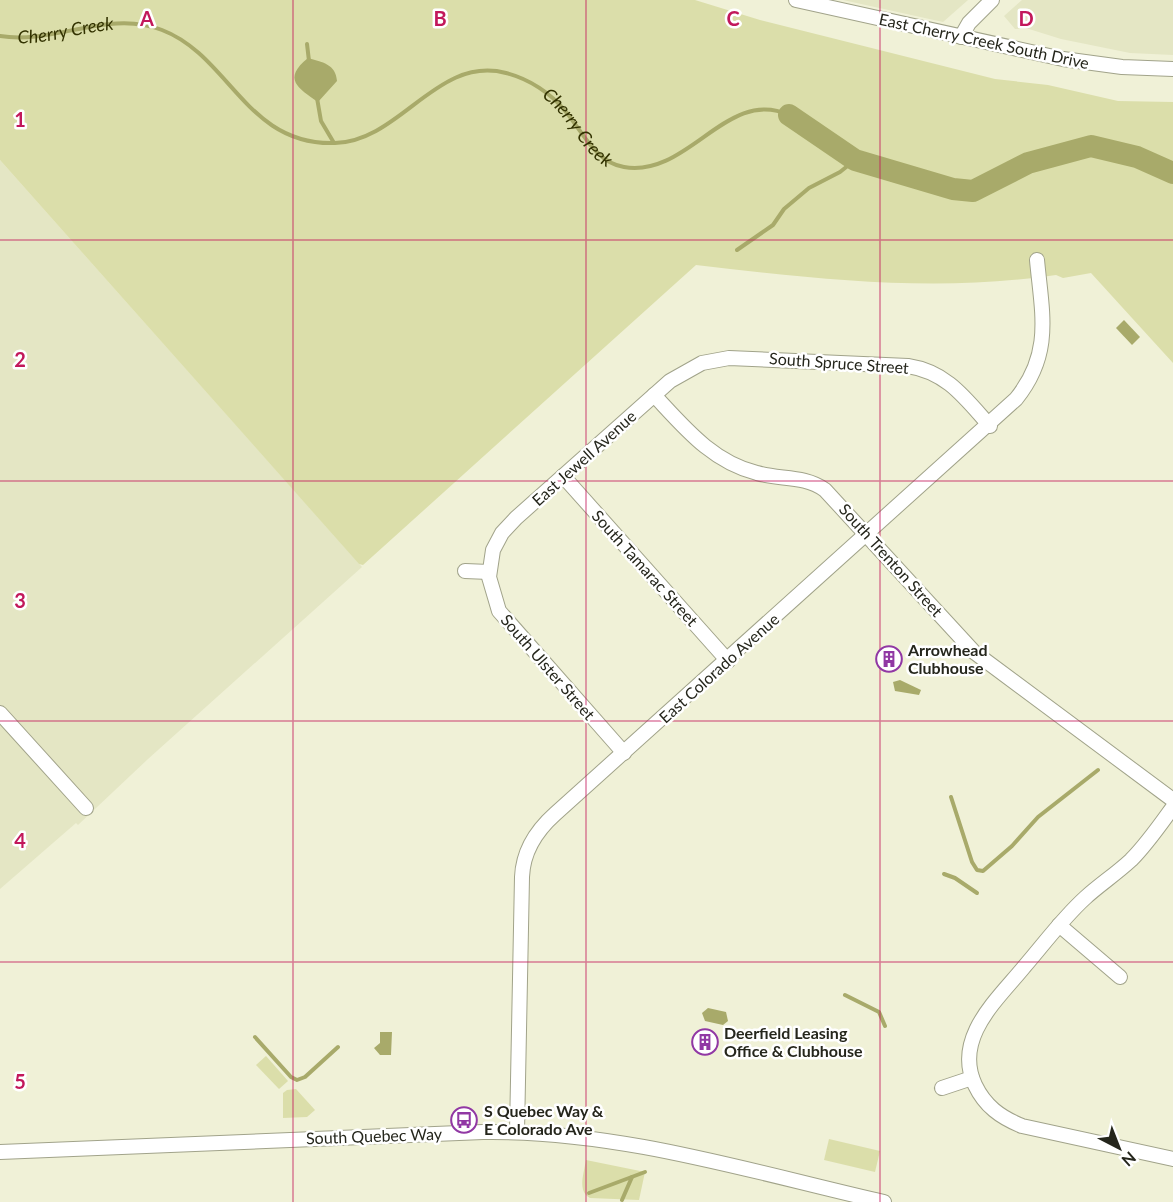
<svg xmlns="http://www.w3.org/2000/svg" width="1173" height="1202" viewBox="0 0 1173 1202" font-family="Lato,sans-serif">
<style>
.built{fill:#e4e6c4}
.green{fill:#dbdeaa}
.water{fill:#a8aa6a}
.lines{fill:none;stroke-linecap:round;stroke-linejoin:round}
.stream{stroke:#a8aa6a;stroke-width:4}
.river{stroke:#a8aa6a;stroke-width:22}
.minor-casing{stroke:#a1a38a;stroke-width:16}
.minor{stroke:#fff;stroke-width:14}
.grid{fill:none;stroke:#c2185b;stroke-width:1.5;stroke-opacity:0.55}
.labels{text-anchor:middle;stroke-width:5;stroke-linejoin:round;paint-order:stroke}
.street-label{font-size:16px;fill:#25261c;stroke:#fff}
.poi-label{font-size:16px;font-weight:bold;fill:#25261c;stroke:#fff;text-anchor:start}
.water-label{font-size:18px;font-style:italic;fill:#323200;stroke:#fff}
.grid-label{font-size:20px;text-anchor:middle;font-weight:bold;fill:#c2185b;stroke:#fff;stroke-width:5;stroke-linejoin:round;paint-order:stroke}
</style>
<rect width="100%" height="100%" fill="#f0f1d7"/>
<g class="built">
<polygon points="843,0 968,0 943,22"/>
<polygon points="1022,0 1173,0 1173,55 1130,53 1061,39 1029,29 1015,29 1004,16"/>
<polygon points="0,160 362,567 148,759 78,825 76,823 0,889"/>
</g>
<g class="green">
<path d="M0 0H695L760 20 995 79 1048 85 1118 101 1173 102V363L1091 273 1063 278 1056 275C934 293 818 279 696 265L363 565 359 564 0 160Z"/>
<polygon points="266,1056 288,1081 279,1089 256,1065"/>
<polygon points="296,1089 315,1110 307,1117 283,1118 283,1093 287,1090"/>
<polygon points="829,1139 880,1151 875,1172 824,1160"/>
<path d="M586 1160 645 1172 639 1200 590 1198C577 1191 584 1173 586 1160Z"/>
</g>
<g class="water">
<path d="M308 58C322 62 336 64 337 81L318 102C298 88 282 79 308 58Z"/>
<polygon points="1124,320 1140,337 1132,345 1116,328"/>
<polygon points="900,680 921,690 919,695 895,691 893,682"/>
<polygon points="708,1008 726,1012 728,1021 723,1025 705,1021 702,1013"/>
<polygon points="380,1032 392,1032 391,1055 380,1055 374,1048 380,1043"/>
</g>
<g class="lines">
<g class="stream">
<path id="s1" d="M0 36C54 45 108 9 162 30 230 56 246 146 335 143 401 141 437 55 506 73 529 79 551 93 566 112 582 131 596 163 624 167 689 178 727 86 789 115"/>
<polyline points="307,44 309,61"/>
<polyline points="317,98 321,121 334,143"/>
<polyline points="737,250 773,225 784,209 809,188 840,172 855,160"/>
<polyline points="951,797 972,862 977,870 983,871 1012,846 1038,817 1098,770"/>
<polyline points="944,874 955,878 977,893"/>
<polyline points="845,995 879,1012 885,1026"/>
<polyline points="255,1037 291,1077 297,1080 305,1077 338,1047"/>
<polyline points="589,1193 645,1172"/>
<polyline points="622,1200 632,1177"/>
</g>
<polyline class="river" points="789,115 855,160 953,189 973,191 1028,163 1091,146 1137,157 1173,173"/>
<g class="minor-casing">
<g id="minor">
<polyline points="796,0 1063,59 1122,67 1173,69"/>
<polyline points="961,37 969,23 992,0"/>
<path d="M654 395C684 427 712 462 757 473 780 480 804 475 825 490L974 652 1173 800"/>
<polyline points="563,476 728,661"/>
<polyline points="465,571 489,572"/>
<polyline points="0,713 86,808"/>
<path d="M624 753 499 611 489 577 493 550 502 533 516 518 670 381 702 363 729 358 908 366C947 372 965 398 990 426"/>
<path d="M1173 807C1160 825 1147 844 1131 860 1116 874 1099 885 1085 898 1062 919 1044 944 1024 967 997 1000 953 1038 975 1085 985 1106 1000 1117 1022 1126L1173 1159"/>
<polyline points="1059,925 1120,977"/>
<polyline points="942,1088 972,1078"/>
<path d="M517 1132 522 877C523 851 536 831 555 814L1016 399C1053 353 1042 314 1037 260"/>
<path d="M0 1152 483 1132C619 1130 752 1172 884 1202"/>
</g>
</g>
<use href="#minor" class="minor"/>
</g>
<path class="grid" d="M293 0V1202M586 0V1202M880 0V1202M0 240H1173M0 481H1173M0 721H1173M0 962H1173"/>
<defs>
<g id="building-ring" transform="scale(1.35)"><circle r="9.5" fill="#fff" stroke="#9138a4" stroke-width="1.5"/><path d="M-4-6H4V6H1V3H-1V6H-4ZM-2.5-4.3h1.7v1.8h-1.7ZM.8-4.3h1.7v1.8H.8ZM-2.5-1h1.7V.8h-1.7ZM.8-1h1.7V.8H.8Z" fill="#9138a4"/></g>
<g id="bus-ring" transform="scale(1.35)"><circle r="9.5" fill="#fff" stroke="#9138a4" stroke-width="1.5"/><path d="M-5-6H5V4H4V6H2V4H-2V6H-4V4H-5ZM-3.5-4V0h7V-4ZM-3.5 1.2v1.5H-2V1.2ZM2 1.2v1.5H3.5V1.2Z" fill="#9138a4"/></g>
</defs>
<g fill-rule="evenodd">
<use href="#building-ring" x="889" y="659"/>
<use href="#building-ring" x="705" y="1042"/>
<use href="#bus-ring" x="464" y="1120"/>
</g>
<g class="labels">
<g class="street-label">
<text transform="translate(984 41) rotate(12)" y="6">East Cherry Creek South Drive</text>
<text transform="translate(839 363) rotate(4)" y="6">South Spruce Street</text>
<text transform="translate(584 458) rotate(-42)" y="6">East Jewell Avenue</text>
<text transform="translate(891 560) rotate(48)" y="6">South Trenton Street</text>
<text transform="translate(645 568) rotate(48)" y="6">South Tamarac Street</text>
<text transform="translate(548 667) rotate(49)" y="6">South Ulster Street</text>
<text transform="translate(719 668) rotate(-42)" y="6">East Colorado Avenue</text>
<text transform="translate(374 1136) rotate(-2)" y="6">South Quebec Way</text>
</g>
<g class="poi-label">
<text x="908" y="656">Arrowhead<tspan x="908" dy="18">Clubhouse</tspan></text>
<text x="724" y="1039">Deerfield Leasing<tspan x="724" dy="18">Office &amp; Clubhouse</tspan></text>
<text x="484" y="1117">S Quebec Way &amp;<tspan x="484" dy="18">E Colorado Ave</tspan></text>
</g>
<g class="water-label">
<text dy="6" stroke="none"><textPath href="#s1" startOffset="66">Cherry Creek</textPath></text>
<text dy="6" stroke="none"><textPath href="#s1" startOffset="660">Cherry Creek</textPath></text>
</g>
</g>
<g class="grid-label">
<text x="147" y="26">A</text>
<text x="440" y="26">B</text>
<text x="733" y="26">C</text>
<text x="1026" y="26">D</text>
<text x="20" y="127">1</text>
<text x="20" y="367">2</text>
<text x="20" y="608">3</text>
<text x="20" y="848">4</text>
<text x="20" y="1089">5</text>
</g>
<g transform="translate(1119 1148) rotate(138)" stroke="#ffffff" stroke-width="4.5" paint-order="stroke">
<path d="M0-4.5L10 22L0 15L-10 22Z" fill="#25261c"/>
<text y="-9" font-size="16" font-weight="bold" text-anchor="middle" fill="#25261c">N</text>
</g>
</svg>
